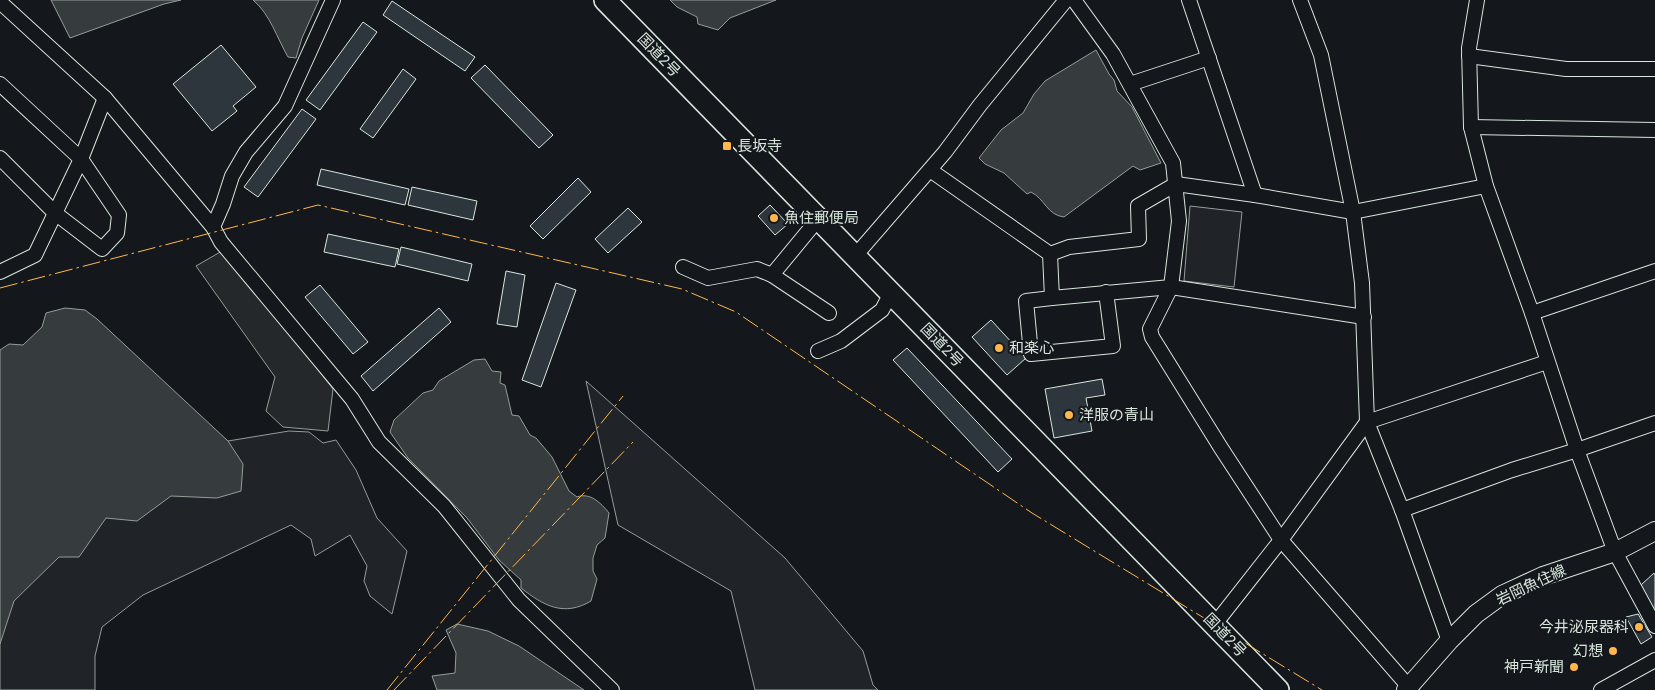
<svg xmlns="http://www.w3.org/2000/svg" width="1655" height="690" viewBox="0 0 1655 690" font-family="Roboto,'Noto Sans JP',sans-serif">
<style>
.green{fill:#202428;stroke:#939e99}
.parking{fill:#24282b;stroke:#939e99}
.water{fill:#363b3e;stroke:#939e99}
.building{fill:#2c363c;stroke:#d8e6dc}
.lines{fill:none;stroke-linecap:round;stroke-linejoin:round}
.minor-casing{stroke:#d8e6dc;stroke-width:16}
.major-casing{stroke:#d8e6dc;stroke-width:20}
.highway-casing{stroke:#d8e6dc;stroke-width:24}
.minor{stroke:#14181c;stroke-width:14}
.major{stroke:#14181c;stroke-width:18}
.highway{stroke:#14181c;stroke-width:21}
.power{stroke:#ffb74d;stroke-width:1;stroke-dasharray:18 4 2.5 4;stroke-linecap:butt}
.poi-dot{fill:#ffb74d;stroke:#14181c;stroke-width:2}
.labels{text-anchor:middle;stroke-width:4;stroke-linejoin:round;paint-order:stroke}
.street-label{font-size:15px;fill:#d8e6dc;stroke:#14181c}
.poi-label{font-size:15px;fill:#d8e6dc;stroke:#14181c;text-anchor:start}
</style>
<rect width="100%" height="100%" fill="#14181c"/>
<g class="green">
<polygon points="1190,206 1242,212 1234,287 1184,281"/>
<polygon points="586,381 785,558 863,651 873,685 878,690 755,690 731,591 618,525"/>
<polygon points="289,431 309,432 323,443 336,440 356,470 377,518 407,551 392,614 370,596 364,581 367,566 350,535 315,556 311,539 291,525 143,595 102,627 95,656 95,690 0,690 0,596 54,542 201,449 228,441"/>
</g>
<polygon class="parking" points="222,251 239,268 333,389 328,431 283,427 266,411 275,377 196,266"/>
<g class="water">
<polygon points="51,0 181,0 164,4 70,38"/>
<path d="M253 0H319L302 38 296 58 288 57C277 38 270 14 253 0Z"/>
<polygon points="670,0 776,0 730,18 718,30 698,24 697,17 677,7"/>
<path d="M1096 50 1109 74 1114 80 1117 91 1132 107 1161 163 1140 170 1133 166 1064 217C1047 215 1045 199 1031 192L1027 194 1004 173 985 164 979 158 1001 130 1023 113 1034 94 1045 81Z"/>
<polygon points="65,308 85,310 97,319 228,441 243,464 241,491 217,498 171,496 137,521 106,518 79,557 59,557 14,601 0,644 0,350 9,344 23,345 42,327 46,313"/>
<path d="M485 359 492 371 501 372 500 383 505 385 512 415 519 416 530 435 536 438 552 457 569 491 577 497C590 492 601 503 609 513L605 538 597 545 593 558V571L597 579 591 601C564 617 544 606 521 588V580L499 560 467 518 408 458 390 432 394 420 423 393 433 390 439 381 474 360Z"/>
<polygon points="457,624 488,631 519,646 584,690 437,690 432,676 455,673 456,653 446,630"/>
</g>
<g class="building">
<polygon points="392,1 475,57 465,71 383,15"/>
<polygon points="363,22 377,32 320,110 306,100"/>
<polygon points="221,45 256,87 233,106 237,111 212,131 173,84"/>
<polygon points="485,65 553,135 539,148 471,78"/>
<polygon points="403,69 416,79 373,138 360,129"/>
<polygon points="302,109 316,119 258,197 244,187"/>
<polygon points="321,169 409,189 405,205 317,185"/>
<polygon points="578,178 591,192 543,239 530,226"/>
<polygon points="412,187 477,201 473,220 408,205"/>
<polygon points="770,205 788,224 775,235 758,216"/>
<polygon points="628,208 642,222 608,253 595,239"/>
<polygon points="328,234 399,249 395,267 324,252"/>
<polygon points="401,247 472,264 468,281 397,264"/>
<polygon points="506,271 525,275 517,327 497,324"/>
<polygon points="556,283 576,290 541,387 522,380"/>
<polygon points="320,285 368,342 353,354 305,297"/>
<polygon points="439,308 451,322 373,391 361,376"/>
<polygon points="991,320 1026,358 1007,375 972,337"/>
<polygon points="907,348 1012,459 998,472 893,360"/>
<polygon points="1102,379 1105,395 1086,398 1092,431 1054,438 1045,389"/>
<polygon points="1654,573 1655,575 1655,611 1641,585"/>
<polygon points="1638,614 1652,637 1641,644 1626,617"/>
</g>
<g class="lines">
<g class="minor-casing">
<g id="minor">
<polyline points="1074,0 1113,54 1173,163 1179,221 1171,287 1150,329 1152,337 1221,448 1281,540 1409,687"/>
<polyline points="1189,0 1255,195"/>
<polyline points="1300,0 1321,55 1353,212 1362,283 1367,422 1402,510 1449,641"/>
<polyline points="1477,0 1469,48 1471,127 1486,186 1532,313 1577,450 1615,552 1655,626"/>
<polyline points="0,2 105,98 213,227 221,242 352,399 379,442 444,506 519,600 612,690"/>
<polyline points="1469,56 1566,69 1655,69"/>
<polyline points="0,84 81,159 119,215 117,233 102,249 55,213 0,158"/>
<polyline points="1130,84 1209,58"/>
<polyline points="1471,127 1655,130"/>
<polyline points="930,170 1050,254 1052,298 1171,287 1364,317"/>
<polyline points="213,227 223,204 232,176 246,152 285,106 333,0"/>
<polyline points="1050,254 1069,247 1139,239 1138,206 1176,184 1255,195 1353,212 1486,186"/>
<polyline points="855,256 945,152 980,105 1066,0"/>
<polyline points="683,267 708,278 757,269 772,275 829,313"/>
<polyline points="0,272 35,255 81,159 105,98"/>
<polyline points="772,275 819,218"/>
<polyline points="1052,298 1026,301 1031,354 1113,346 1106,292"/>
<polyline points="1532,313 1655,271"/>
<polyline points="818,351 841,341 882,310 891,293"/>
<polyline points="1402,510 1512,470 1577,450 1655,423"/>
<polyline points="1215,624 1281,540 1367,422 1547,362"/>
<polyline points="1601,690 1655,660"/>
</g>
</g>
<g class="major-casing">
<polyline id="major" points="1406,690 1449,641 1476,614 1502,595 1543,576 1615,552 1655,531"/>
</g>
<g class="highway-casing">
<polyline id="highway" points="605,0 1278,690"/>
</g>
<use href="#minor" class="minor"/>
<use href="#major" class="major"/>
<use href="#highway" class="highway"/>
<g class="power">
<polyline points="0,288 318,205 682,289 736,312 1032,513 1322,690"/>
<polyline points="387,690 623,396"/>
<polyline points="394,690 633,442"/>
</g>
</g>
<g class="poi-dot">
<rect x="722" y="141" width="10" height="10" rx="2.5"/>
<circle cx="774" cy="218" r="5"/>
<circle cx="999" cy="348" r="5"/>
<circle cx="1069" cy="415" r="5"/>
<circle cx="1639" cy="627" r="5"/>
<circle cx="1613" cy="651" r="5"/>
<circle cx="1574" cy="667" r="5"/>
</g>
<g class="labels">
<g class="street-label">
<text transform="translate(659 55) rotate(46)" y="5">国道2号</text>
<text transform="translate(942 345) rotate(46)" y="5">国道2号</text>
<text transform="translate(1531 585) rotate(-25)" y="5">岩岡魚住線</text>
<text transform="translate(1225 635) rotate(46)" y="5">国道2号</text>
</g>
<g class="poi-label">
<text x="737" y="151">長坂寺</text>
<text x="784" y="223">魚住郵便局</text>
<text x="1009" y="353">和楽心</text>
<text x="1079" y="420">洋服の青山</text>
<text x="1629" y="632" text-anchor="end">今井泌尿器科</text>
<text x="1603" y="656" text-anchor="end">幻想</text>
<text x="1564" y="672" text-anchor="end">神戸新聞</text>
</g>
</g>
</svg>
